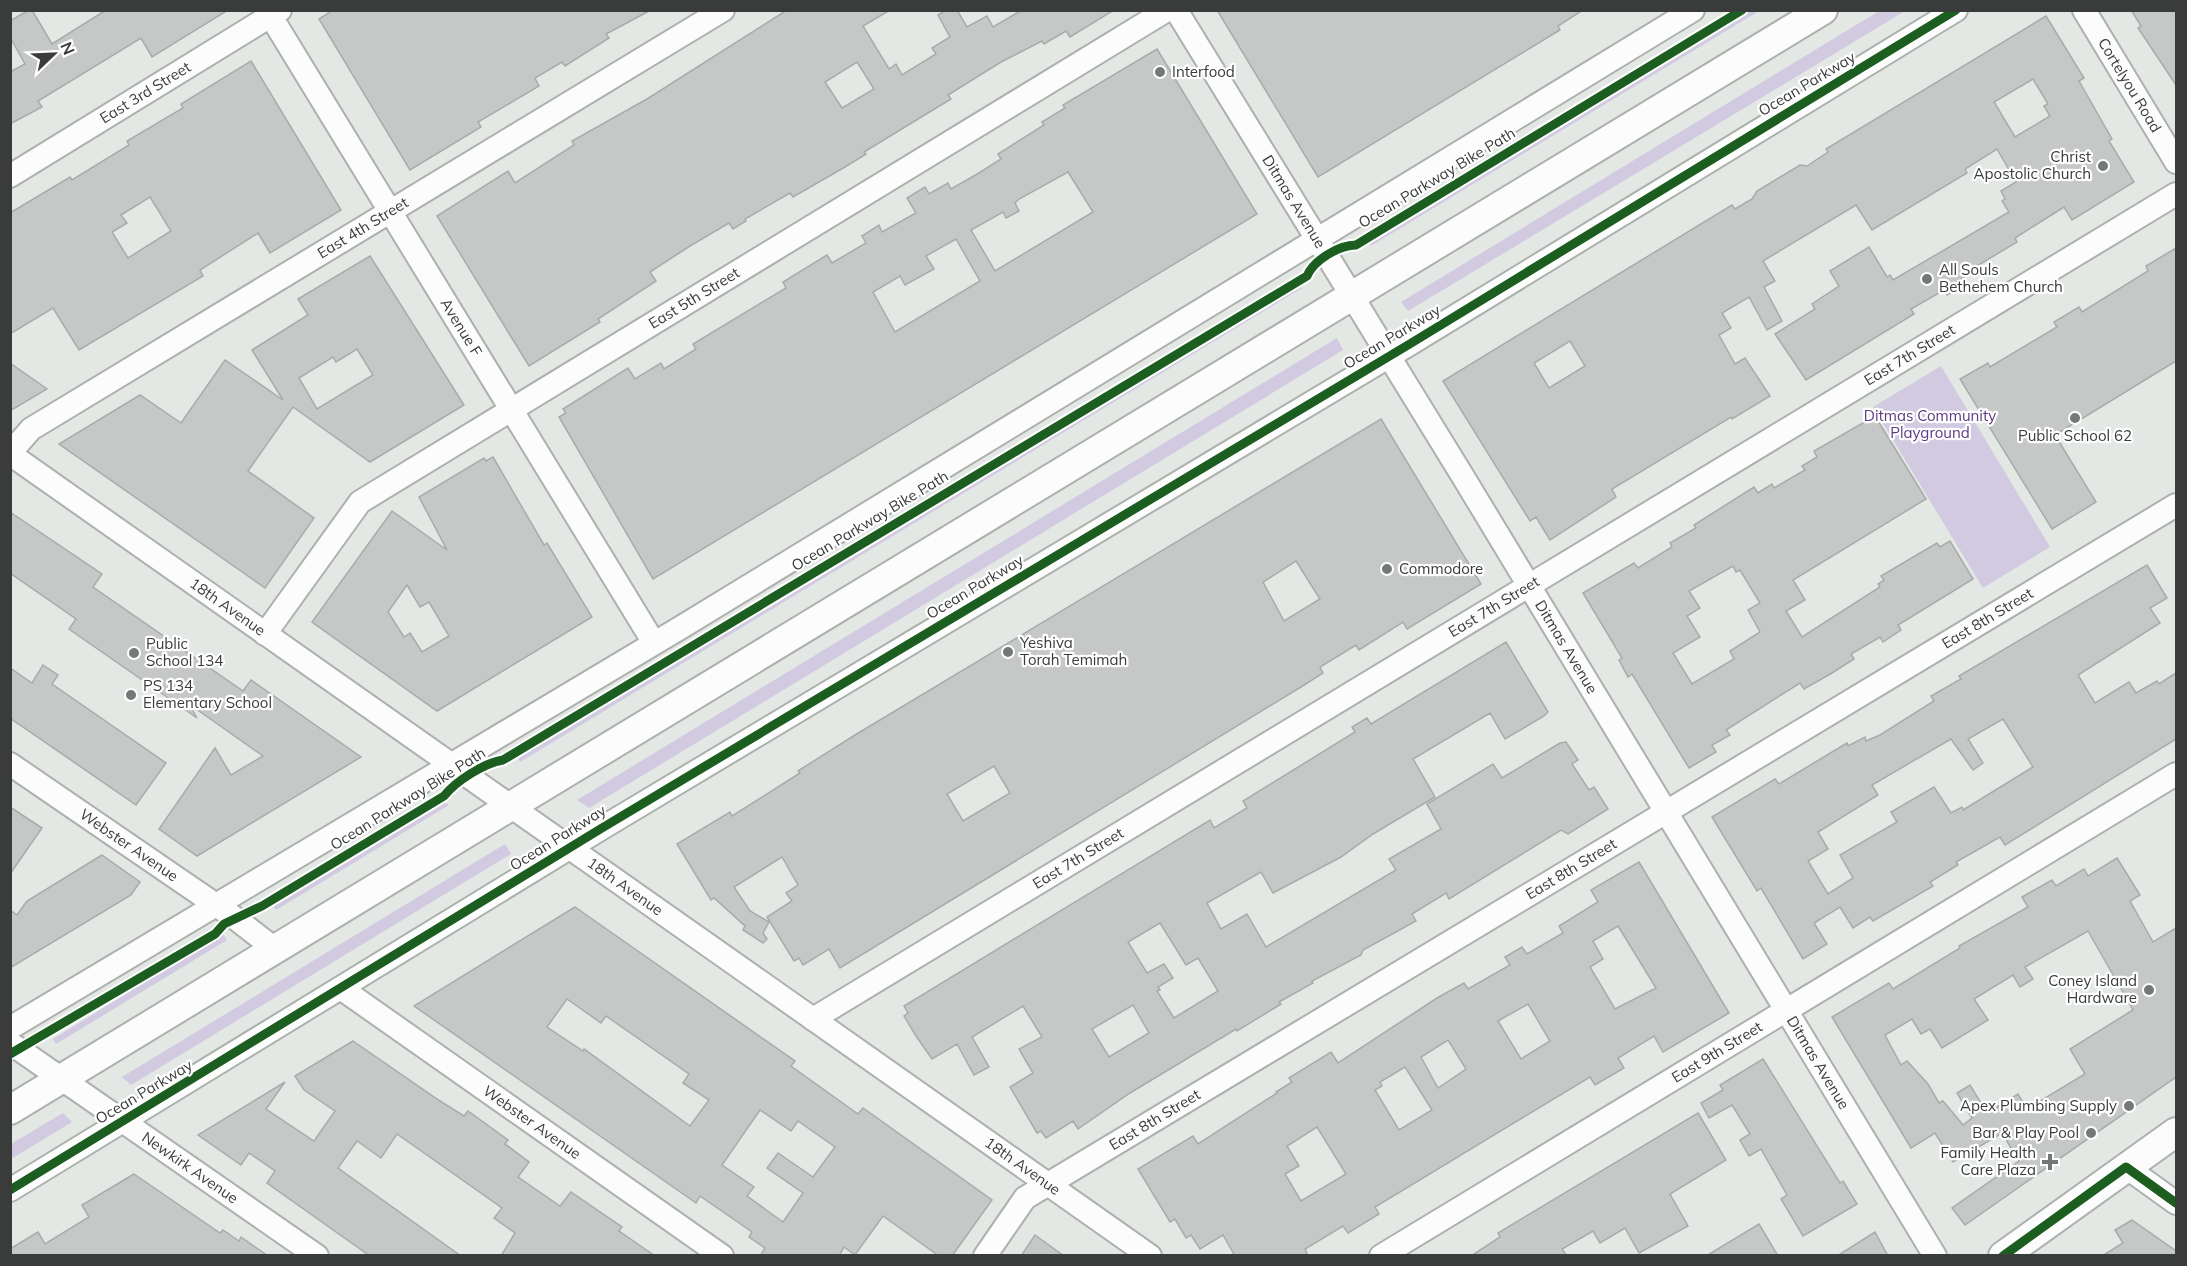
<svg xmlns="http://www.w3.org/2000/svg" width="2187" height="1266" viewBox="0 0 2187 1266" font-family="Mulish,sans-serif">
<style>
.green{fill:#d1cae0}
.building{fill:#c5c8c6;stroke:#a8aca9;stroke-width:1.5;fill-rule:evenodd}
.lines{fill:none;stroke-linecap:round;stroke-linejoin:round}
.minor-casing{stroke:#adb0ad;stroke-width:26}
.major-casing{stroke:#adb0ad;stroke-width:32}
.minor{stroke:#fbfcfb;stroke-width:22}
.major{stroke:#fbfcfb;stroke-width:28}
.cycleway-casing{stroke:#fff;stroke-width:13}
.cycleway{stroke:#1b5e20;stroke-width:9}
.poi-dot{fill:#747876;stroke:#fff;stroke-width:2}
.labels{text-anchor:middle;stroke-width:4.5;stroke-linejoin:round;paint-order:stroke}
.poi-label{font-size:15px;fill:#393c3a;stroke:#fff;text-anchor:start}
.street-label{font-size:15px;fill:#393c3a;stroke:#fff}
.park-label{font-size:15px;fill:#5c3982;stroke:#fff}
</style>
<rect width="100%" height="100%" fill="#e3e8e5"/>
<g class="green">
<polygon points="1745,11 1759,11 1371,246 1367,240"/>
<polygon points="1879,11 1905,11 1408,311 1401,302"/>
<polygon points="1298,283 1302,288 520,762 517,756"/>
<polygon points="1337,338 1343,350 589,808 577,800"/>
<polygon points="1941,366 2050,547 1983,588 1873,407"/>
<polygon points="441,800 449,805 276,910 271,904"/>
<polygon points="505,844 511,854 131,1085 122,1077"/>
<polygon points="223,934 227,940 56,1044 53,1039"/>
<polygon points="63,1113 72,1122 11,1159 11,1144"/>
</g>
<g class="building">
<polygon points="29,10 32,10 52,44 106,10 228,10 152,57 141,38 38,101 42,107 10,124 10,72 25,64 10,37 10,21"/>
<polygon points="333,10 651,10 606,34 609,38 565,66 562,62 535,78 539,86 478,122 481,127 410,170 319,19"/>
<path d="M787 10H890L863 26 889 69 896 64 902 75 936 54 932 48 950 37 938 15 946 10H957L967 27 987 16 993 27 1022 10H1114L1070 37 1066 31 1044 44 1042 41 1001 62 948 95 951 99 864 152 866 154 845 167 793 197 790 193 745 219 746 221 733 229 729 223 690 246 650 272 656 281 598 319 600 322 529 366 437 216 508 171 515 183 574 145 572 141 647 99ZM857 62 874 89 842 108 825 82Z"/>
<polygon points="1217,10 1583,10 1558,26 1560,30 1318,177"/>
<polygon points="2131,10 2176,10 2176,85 2138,28 2141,26"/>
<path d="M2046 16 2084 78 2079 81 2112 139 2109 141 2134 182 2072 220 2064 207 2015 238 2017 242 1972 269 1974 272 1959 280 1962 286 1947 295 1944 290 1911 309 1914 314 1806 380 1775 334 1815 309 1812 304 1839 286 1830 271 1869 247 1887 277 1890 275 1893 280 2009 212 2002 201 2005 199 2001 191 2016 182 1997 149 1965 169 1967 173 1872 230 1856 205 1763 261 1775 281 1764 287 1782 321 1767 330 1749 297 1722 313 1731 328 1719 335 1735 364 1745 358 1770 396 1732 419 1731 417 1612 489 1616 497 1550 540 1536 517 1530 521 1443 381 1732 205 1735 209 1752 199 1757 191 1800 165 1807 166 1828 152 1826 149ZM2033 79 2048 104 2044 106 2050 116 2015 137 1994 102ZM1570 341 1585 366 1549 388 1534 363Z"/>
<path d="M1157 49 1257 214 653 579 559 417 566 413 563 409 628 368 635 379 661 363 664 369 696 349 693 344 786 288 783 282 827 255 832 263 866 243 862 236 879 225 882 232 916 213 907 198 925 187 929 194 948 183 951 189 979 173 1001 159 998 154 1044 125 1042 122 1065 108 1063 105ZM1068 172 1093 212 995 271 971 230 1003 212 1006 218 1019 211 1015 203 1019 199ZM956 239 980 281 895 332 873 292 900 276 905 285 934 269 926 256Z"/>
<path d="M251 61 341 210 270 253 258 233 200 270 203 276 79 350 53 308 10 334V213L70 177 72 180 129 145 127 141 183 108 181 104ZM150 197 171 231 128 258 112 232 127 223 121 215Z"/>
<polygon points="2176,248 2176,361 2055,435 2096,502 2052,529 1960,379 1988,363 1990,367 2057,327 2054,322 2079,307 2082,312 2148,271 2146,266"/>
<path d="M370 256 464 405 370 462 293 407 248 471 314 518 265 588 59 444 140 395 181 423 225 360 283 400 252 350 308 315 298 299ZM357 349 373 375 317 409 299 378 333 357 336 362Z"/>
<polygon points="10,363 47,389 10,411"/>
<path d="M1875 416 1926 499 1793 580 1805 600 1786 611 1802 637 1880 587 1878 584 1884 580 1881 576 1937 543 1940 547 1950 541 1973 579 1898 625 1901 630 1883 642 1880 637 1851 654 1854 659 1832 673 1804 689 1800 683 1726 730 1730 735 1712 745 1716 752 1689 768 1632 674 1628 677 1619 660 1622 658 1583 593 1634 563 1638 568 1672 547 1670 543 1696 528 1694 525 1754 487 1758 493 1772 484 1774 488 1805 470 1802 466 1817 457 1814 451ZM1733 566 1736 572 1740 570 1760 603 1748 610 1760 632 1730 651 1734 659 1692 684 1673 653 1700 637 1687 616 1700 608 1689 591Z"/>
<path d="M1381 419 1481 584 1407 629 1403 622 1359 650 1356 645 1320 667 1323 673 1301 687 840 968 829 949 803 965 799 958 794 961 767 917 792 901 786 893 798 885 782 857 734 887 750 911 769 922 763 933 767 939 763 943 743 930 745 926 714 898 711 900 677 844 730 812 732 816 800 773 798 771 855 735ZM1296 561 1320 599 1284 621 1263 582ZM994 766 1010 793 963 821 947 794Z"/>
<path d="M493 457 544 545 547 543 592 617 437 711 312 622 392 511 447 550 419 497 484 458 486 461ZM407 585 420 607 429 602 449 636 422 652 410 633 404 637 388 612Z"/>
<polygon points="10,512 102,574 93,587 243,691 251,680 361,757 197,856 159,829 215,748 231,775 263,756 189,704 197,718 69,629 76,619 10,573"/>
<path d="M2147 565 2167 598 2150 608 2160 623 2078 675 2095 703 2129 682 2136 693 2157 681 2159 684 2176 673V739L2005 845 2000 837 1956 862 1958 865 1930 882 1933 886 1873 921 1870 917 1853 928 1840 907 1814 923 1827 944 1803 959 1761 888 1757 891 1712 817 1775 779 1779 784 1847 743 1848 746 1865 737 1866 741 1880 735 1934 701 1931 696 1961 679 1959 676ZM2003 719 2033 767 1963 810 1962 807 1951 813 1934 787 1891 812 1897 822 1840 855 1853 878 1828 894 1808 861 1828 849 1818 832 1878 795 1872 785 1951 739 1973 770 1983 763 1968 739Z"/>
<path d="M1506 642 1548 712 1544 716 1505 739 1490 713 1413 759 1435 797 1373 834 1341 857 1273 893 1261 872 1207 903 1221 929 1247 914 1266 947 1396 870 1389 859 1441 829 1427 804 1493 764 1502 778 1560 743 1566 742 1578 760 1572 764 1589 790 1594 787 1608 809 1568 834 1561 830 1449 899 1446 893 1412 914 1416 921 1363 950 1361 955 1312 981 1313 983 1279 1002 1281 1004 1237 1031 1236 1029 1130 1093 1078 1129 1073 1121 1046 1138 1041 1131 1037 1133 1010 1087 1033 1073 1019 1049 1042 1037 1023 1006 972 1037 989 1067 974 1075 957 1044 932 1059 916 1036 904 1016 908 1013 904 1006 1210 820 1214 828 1247 808 1243 801 1355 732 1352 727 1367 718 1371 724ZM1160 923 1186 965 1198 958 1218 991 1174 1018 1157 991 1160 990 1158 987 1173 978 1164 964 1147 973 1128 942ZM1133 1005 1149 1033 1109 1057 1092 1029Z"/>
<polygon points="43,665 58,675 52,684 166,763 136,805 10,718 10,668 32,683"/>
<polygon points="10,807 42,828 10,874"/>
<polygon points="102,855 140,882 131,895 10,968 10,910 17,915 27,901"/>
<path d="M2117 858 2140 895 2130 901 2153 942 2176 928V1077L1965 1225 1952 1208 2019 1161 2002 1133 1953 1162 1935 1133 1911 1148 1832 1017 1889 983 1893 989 1960 948 1959 946 2028 907 2022 897 2052 880 2056 886 2084 869 2088 876ZM2088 931 2133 1010 2070 1049 2085 1074 2027 1109 2018 1094 1987 1113 1970 1085 1957 1093 1972 1118 1963 1125 1943 1101 1939 1103 1928 1084 1907 1061 1901 1065 1885 1035 1912 1019 1921 1034 1930 1029 1942 1048 1988 1020 1974 999 2013 975 2020 987 2033 979 2025 967Z"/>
<path d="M1639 862 1729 1013 1663 1052 1654 1036 1618 1058 1624 1068 1595 1085 1590 1077 1375 1207 1379 1214 1348 1233 1343 1226 1305 1249 1308 1256H1235L1223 1235 1200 1249 1191 1235 1186 1238 1175 1219 1170 1222 1138 1169 1193 1136 1198 1144 1277 1093 1276 1092 1292 1082 1289 1078 1331 1052 1338 1063 1437 998 1464 983 1468 989 1510 965 1505 957 1522 947 1527 954 1563 933 1559 926 1598 902 1591 890ZM1618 926 1656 988 1615 1009 1590 967 1603 959 1593 941ZM1528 1004 1550 1041 1521 1059 1498 1021ZM1448 1040 1466 1069 1438 1088 1421 1057ZM1405 1067 1432 1110 1399 1130 1375 1090 1382 1086 1380 1082ZM1317 1127 1346 1174 1301 1201 1285 1174 1299 1166 1287 1146Z"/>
<path d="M575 907 795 1061 791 1066 858 1114 863 1108 992 1200 952 1256H939L883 1216 855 1255 844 1247 839 1256H760L765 1248 749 1237 752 1232 700 1196 696 1203 414 1006ZM567 999 601 1023 606 1016 689 1074 683 1083 709 1100 690 1126 584 1049 583 1051 547 1027ZM760 1110 791 1131 798 1121 835 1147 813 1177 778 1153 767 1168 803 1193 783 1222 747 1196 754 1187 722 1165Z"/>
<polygon points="353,1041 440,1101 464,1116 468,1111 508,1140 505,1144 529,1162 518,1177 560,1206 571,1192 622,1227 619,1231 655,1256 501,1256 515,1233 494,1218 502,1208 397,1134 381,1158 357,1141 338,1168 461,1256 370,1256 267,1183 275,1171 249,1153 241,1165 198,1135 285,1082 266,1109 314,1141 335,1111 304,1090 295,1076"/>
<polygon points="1763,1059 1840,1183 1843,1181 1857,1204 1803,1236 1781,1199 1787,1195 1761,1149 1749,1156 1740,1140 1750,1134 1732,1105 1709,1118 1701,1103 1723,1090 1720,1085"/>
<polygon points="1698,1113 1726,1160 1670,1194 1688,1226 1639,1253 1625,1228 1600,1243 1593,1231 1562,1249 1567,1256 1471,1256 1500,1237 1498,1233"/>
<polygon points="134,1174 220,1233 223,1230 239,1241 241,1237 268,1256 10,1256 10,1249 38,1232 45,1244 89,1217 82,1205"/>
<polygon points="2132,1220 2176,1251 2176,1256 2102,1256 2123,1243 2115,1230"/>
<polygon points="1759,1224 1778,1256 1706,1256"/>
<polygon points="1875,1232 1888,1256 1837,1256"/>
<polygon points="1035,1235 1064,1256 1021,1256"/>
</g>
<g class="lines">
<g class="minor-casing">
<g id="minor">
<path id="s1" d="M267 10 654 643"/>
<path id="s2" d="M1176 10 1462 475 1935 1256"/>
<path id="s3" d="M2084 10 2176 162"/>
<path id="s4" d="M10 176 280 10"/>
<path id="s5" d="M10 453 31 429 723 10"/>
<path id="s6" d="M10 454 1150 1256"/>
<path id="s7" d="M265 634 360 502 1167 10"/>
<path id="s8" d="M10 764 235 918 276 950"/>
<path id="s9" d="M342 989 722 1256"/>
<path id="s10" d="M813 1019 2176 194"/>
<polyline points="10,1028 680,628 1693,10"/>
<path id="s11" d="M10 1043 317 1256"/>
<polyline points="2126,1167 2176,1203"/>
<polyline points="10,1190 602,828 1413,342 1956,10"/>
<path id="s12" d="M985 1256 1025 1198 2176 505"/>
<path id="s13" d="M1381 1256 2176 774"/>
</g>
</g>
<g class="major-casing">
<g id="major">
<polyline points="10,1110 1823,10"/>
<polyline points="2003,1256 2176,1132"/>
</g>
</g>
<use href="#minor" class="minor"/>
<use href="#major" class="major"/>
<g class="cycleway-casing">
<g id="cycleway">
<path d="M10 1054 215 934 224 924 262 906 444 796C456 781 484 763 503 760L1307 276C1314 260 1339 245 1356 245L1742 10"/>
<polyline points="10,1190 602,828 1413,342 1956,10"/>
<polyline points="2003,1256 2126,1167 2176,1203"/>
</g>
</g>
<use href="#cycleway" class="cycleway"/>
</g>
<g class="poi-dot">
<circle cx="1160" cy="72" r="6"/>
<circle cx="2103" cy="166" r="6"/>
<circle cx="1927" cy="279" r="6"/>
<circle cx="2075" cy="418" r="6"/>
<circle cx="1387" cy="569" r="6"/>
<circle cx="1008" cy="652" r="6"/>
<circle cx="134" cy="653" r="6"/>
<circle cx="131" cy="695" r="6"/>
<circle cx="2149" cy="990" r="6"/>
<circle cx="2129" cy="1106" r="6"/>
<circle cx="2091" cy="1133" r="6"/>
<path d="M2047 1153h6v6h6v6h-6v6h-6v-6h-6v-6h6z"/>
</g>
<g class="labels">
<g class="poi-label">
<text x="1172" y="77">Interfood</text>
<text x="2091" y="162" text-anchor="end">Christ<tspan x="2091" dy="17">Apostolic Church</tspan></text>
<text x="1939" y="275">All Souls<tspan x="1939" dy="17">Bethehem Church</tspan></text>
<text x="2075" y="441" text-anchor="middle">Public School 62</text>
<text x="1399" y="574">Commodore</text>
<text x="1020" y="648">Yeshiva<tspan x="1020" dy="17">Torah Temimah</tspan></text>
<text x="146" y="649">Public<tspan x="146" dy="17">School 134</tspan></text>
<text x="143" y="691">PS 134<tspan x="143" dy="17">Elementary School</tspan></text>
<text x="2137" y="986" text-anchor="end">Coney Island<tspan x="2137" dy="17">Hardware</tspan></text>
<text x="2117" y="1111" text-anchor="end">Apex Plumbing Supply</text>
<text x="2079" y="1138" text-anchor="end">Bar &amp; Play Pool</text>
<text x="2036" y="1158" text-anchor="end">Family Health<tspan x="2036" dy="17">Care Plaza</tspan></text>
</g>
<g class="street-label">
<text transform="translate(1807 84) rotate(-31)" y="5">Ocean Parkway</text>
<text dy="5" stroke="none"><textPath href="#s3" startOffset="88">Cortelyou Road</textPath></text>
<text dy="5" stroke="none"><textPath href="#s4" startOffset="159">East 3rd Street</textPath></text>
<text transform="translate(1437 178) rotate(-31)" y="5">Ocean Parkway Bike Path</text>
<text dy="5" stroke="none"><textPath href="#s2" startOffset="225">Ditmas Avenue</textPath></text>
<text dy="5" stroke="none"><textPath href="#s5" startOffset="420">East 4th Street</textPath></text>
<text dy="5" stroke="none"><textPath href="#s7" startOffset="554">East 5th Street</textPath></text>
<text dy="5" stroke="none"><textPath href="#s1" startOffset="372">Avenue F</textPath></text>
<text transform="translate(1392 337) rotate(-31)" y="5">Ocean Parkway</text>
<text dy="5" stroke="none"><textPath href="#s10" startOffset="1282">East 7th Street</textPath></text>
<text transform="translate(870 521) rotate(-31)" y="5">Ocean Parkway Bike Path</text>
<text transform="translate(975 587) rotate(-31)" y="5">Ocean Parkway</text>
<text dy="5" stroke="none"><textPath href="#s10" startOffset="796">East 7th Street</textPath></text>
<text dy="5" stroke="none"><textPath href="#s6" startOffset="266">18th Avenue</textPath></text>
<text dy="5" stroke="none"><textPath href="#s12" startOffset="1194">East 8th Street</textPath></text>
<text dy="5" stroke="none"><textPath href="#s2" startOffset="747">Ditmas Avenue</textPath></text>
<text transform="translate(408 799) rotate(-32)" y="5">Ocean Parkway Bike Path</text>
<text transform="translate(558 838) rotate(-32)" y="5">Ocean Parkway</text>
<text dy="5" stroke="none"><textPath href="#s8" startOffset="144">Webster Avenue</textPath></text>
<text dy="5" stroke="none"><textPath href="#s10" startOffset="310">East 7th Street</textPath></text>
<text dy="5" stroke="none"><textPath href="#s12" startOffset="708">East 8th Street</textPath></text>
<text dy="5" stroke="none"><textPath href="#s6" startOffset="752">18th Avenue</textPath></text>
<text dy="5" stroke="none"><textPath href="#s13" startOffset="393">East 9th Street</textPath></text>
<text dy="5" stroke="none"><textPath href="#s2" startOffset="1233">Ditmas Avenue</textPath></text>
<text transform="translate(144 1092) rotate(-31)" y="5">Ocean Parkway</text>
<text dy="5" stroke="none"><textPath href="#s12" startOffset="222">East 8th Street</textPath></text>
<text dy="5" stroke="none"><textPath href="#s9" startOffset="232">Webster Avenue</textPath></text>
<text dy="5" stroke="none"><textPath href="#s6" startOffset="1238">18th Avenue</textPath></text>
<text dy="5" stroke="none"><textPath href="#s11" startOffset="219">Newkirk Avenue</textPath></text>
</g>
<g class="park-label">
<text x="1930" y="421">Ditmas Community<tspan x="1930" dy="17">Playground</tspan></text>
</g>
</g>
<rect width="2187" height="1266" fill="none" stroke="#393c3a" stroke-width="24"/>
<g transform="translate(54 54) rotate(67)" stroke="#ffffff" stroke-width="4.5" paint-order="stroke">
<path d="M0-4.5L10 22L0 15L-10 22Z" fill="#393c3a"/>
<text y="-9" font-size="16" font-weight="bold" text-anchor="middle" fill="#393c3a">N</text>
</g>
</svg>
